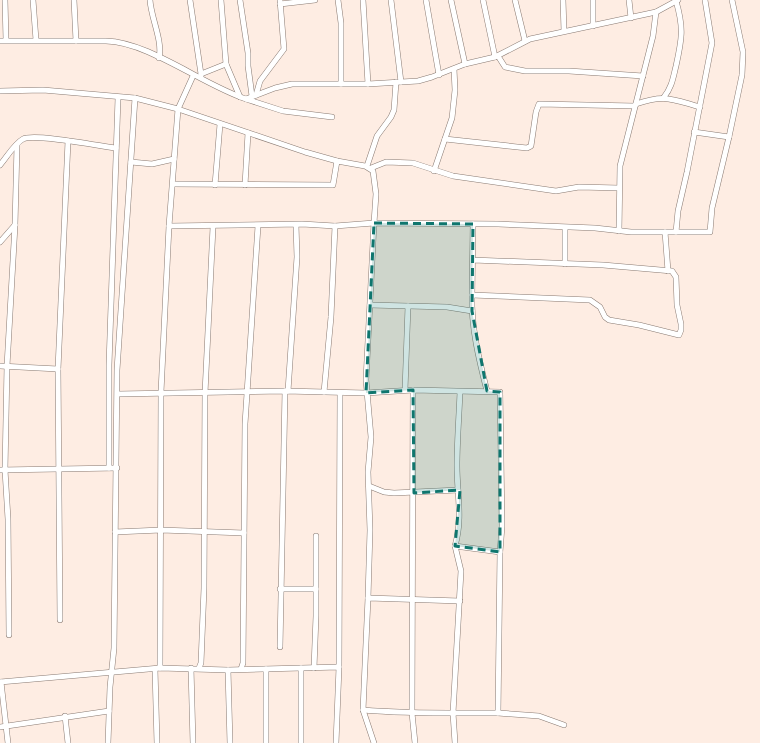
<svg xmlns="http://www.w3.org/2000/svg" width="760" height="743" viewBox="0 0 760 743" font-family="Ubuntu,sans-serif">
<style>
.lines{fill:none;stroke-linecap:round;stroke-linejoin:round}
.minor-casing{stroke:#897a72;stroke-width:6}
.minor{stroke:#fff;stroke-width:5}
.marked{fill:#0f766e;fill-opacity:0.2;stroke:#0f766e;stroke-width:3;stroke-dasharray:8 5;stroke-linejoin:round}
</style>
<rect width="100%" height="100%" fill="#feede3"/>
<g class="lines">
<g class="minor-casing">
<g id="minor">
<polyline points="5,0 6,40"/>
<polyline points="33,0 36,40"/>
<polyline points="74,0 76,41"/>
<path d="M150 0C151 18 163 41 159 58"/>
<polyline points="190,0 201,74"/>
<polyline points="221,0 226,64 240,97"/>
<polyline points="240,0 248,53 248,66 252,96"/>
<polyline points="338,0 341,23 341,84"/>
<polyline points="363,0 368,84"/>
<polyline points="391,0 401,82"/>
<polyline points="426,0 439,75"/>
<polyline points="451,0 465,64"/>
<polyline points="483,0 495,57"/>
<polyline points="515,0 525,41"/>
<polyline points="563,0 564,31"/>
<polyline points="593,0 593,26"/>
<polyline points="629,0 631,18"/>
<polyline points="280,4 315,0"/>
<path d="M0 41H106C149 42 203 85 246 99L275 88 292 84H368L418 81 432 77 465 64 495 57 530 39 656 12 678 0"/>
<polyline points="498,56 505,67 525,71 569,71 643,76"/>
<polyline points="201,76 201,74 226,64"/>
<polyline points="0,91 43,90 135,98 178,109 305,152 337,161 365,166 373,171 376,194 374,223 335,226 302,224 169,226"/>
<polyline points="256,95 260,81 284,49 280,0"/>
<path d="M664 97C672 87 673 78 676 66 682 39 684 28 676 1"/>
<polyline points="246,99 283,111 332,117"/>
<path d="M636 104C665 94 671 99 700 107"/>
<polyline points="694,132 729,137 742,75 743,52 732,0"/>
<polyline points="445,139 527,148 531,146 536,112 539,104 635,106"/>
<polyline points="131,162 152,164 174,159"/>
<path d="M0 165C7 157 14 144 23 139 33 133 100 146 116 148"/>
<polyline points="367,166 377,136 391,117 394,110 396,82"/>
<polyline points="371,168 386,162 413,163 453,176 556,191 579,187 619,188"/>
<polyline points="434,171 452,118 455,90 454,69"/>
<polyline points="173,184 333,185 337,161"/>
<polyline points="215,185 220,124"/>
<polyline points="245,185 248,133"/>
<polyline points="565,228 565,264"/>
<polyline points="619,231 620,166 653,36 656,12"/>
<polyline points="665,232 668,271"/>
<polyline points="676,232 678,211 687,172 712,43 705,0"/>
<polyline points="0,242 15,225"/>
<polyline points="473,260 603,265 672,271 676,277 677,305 681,324 681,330 679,335 639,325 609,320 605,317 600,307 590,300 472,295 473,224"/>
<path d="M472 295C471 327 479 360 487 391"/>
<polyline points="370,305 447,307 472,311"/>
<polyline points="0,366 58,369"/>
<polyline points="405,390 408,306"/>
<polyline points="413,390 412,713 415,743"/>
<polyline points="288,391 297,257 296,225"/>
<polyline points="324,392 331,317 335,226"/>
<polyline points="118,394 285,391 366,393 413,390 500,392 502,526 500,552"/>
<polyline points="109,468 109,365 118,98"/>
<polyline points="0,470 117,468"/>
<polyline points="369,486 384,492 394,493 458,490"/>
<polyline points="115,532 161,530 244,533"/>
<path d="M455 546C463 518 457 494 457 466 457 441 459 417 460 392"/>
<polyline points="280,589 316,589"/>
<polyline points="368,598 370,530 368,472 371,437 366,380 374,223 498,224 595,228 631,232 710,232 712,208 729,137"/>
<polyline points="60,620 58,369 68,141"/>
<polyline points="9,635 8,519 5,470 7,366 15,225 17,145"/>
<polyline points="280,647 285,391"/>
<path d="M339 667C340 576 339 484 340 393"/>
<polyline points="160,668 161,392 169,226 178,109 193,76"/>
<polyline points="191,668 193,743"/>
<polyline points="199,668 201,663 204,588 205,393 213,227"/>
<polyline points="314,668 316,616 316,536"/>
<polyline points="155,669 157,743"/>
<polyline points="241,669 243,663 245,424 258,226"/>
<polyline points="266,669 266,743"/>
<polyline points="228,670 230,743"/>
<polyline points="0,682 160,668 228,670 339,667 336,743"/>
<polyline points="1,682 8,743"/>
<path d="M363 710C408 714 453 713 498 713L500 552 455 546 461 571 453 713 455 743"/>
<polyline points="498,713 539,716 564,725"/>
<polyline points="65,716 68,743"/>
<polyline points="0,727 109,711"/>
<polyline points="108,743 110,687 114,648 117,370 135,98"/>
<polyline points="301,743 301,668"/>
<polyline points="374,743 363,710 368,598 460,601"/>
</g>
</g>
<use href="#minor" class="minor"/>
</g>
<path class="marked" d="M374 223 473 224 472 311 487 391 500 392V552L455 546 460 490 414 493 413 390 366 393Z"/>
</svg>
